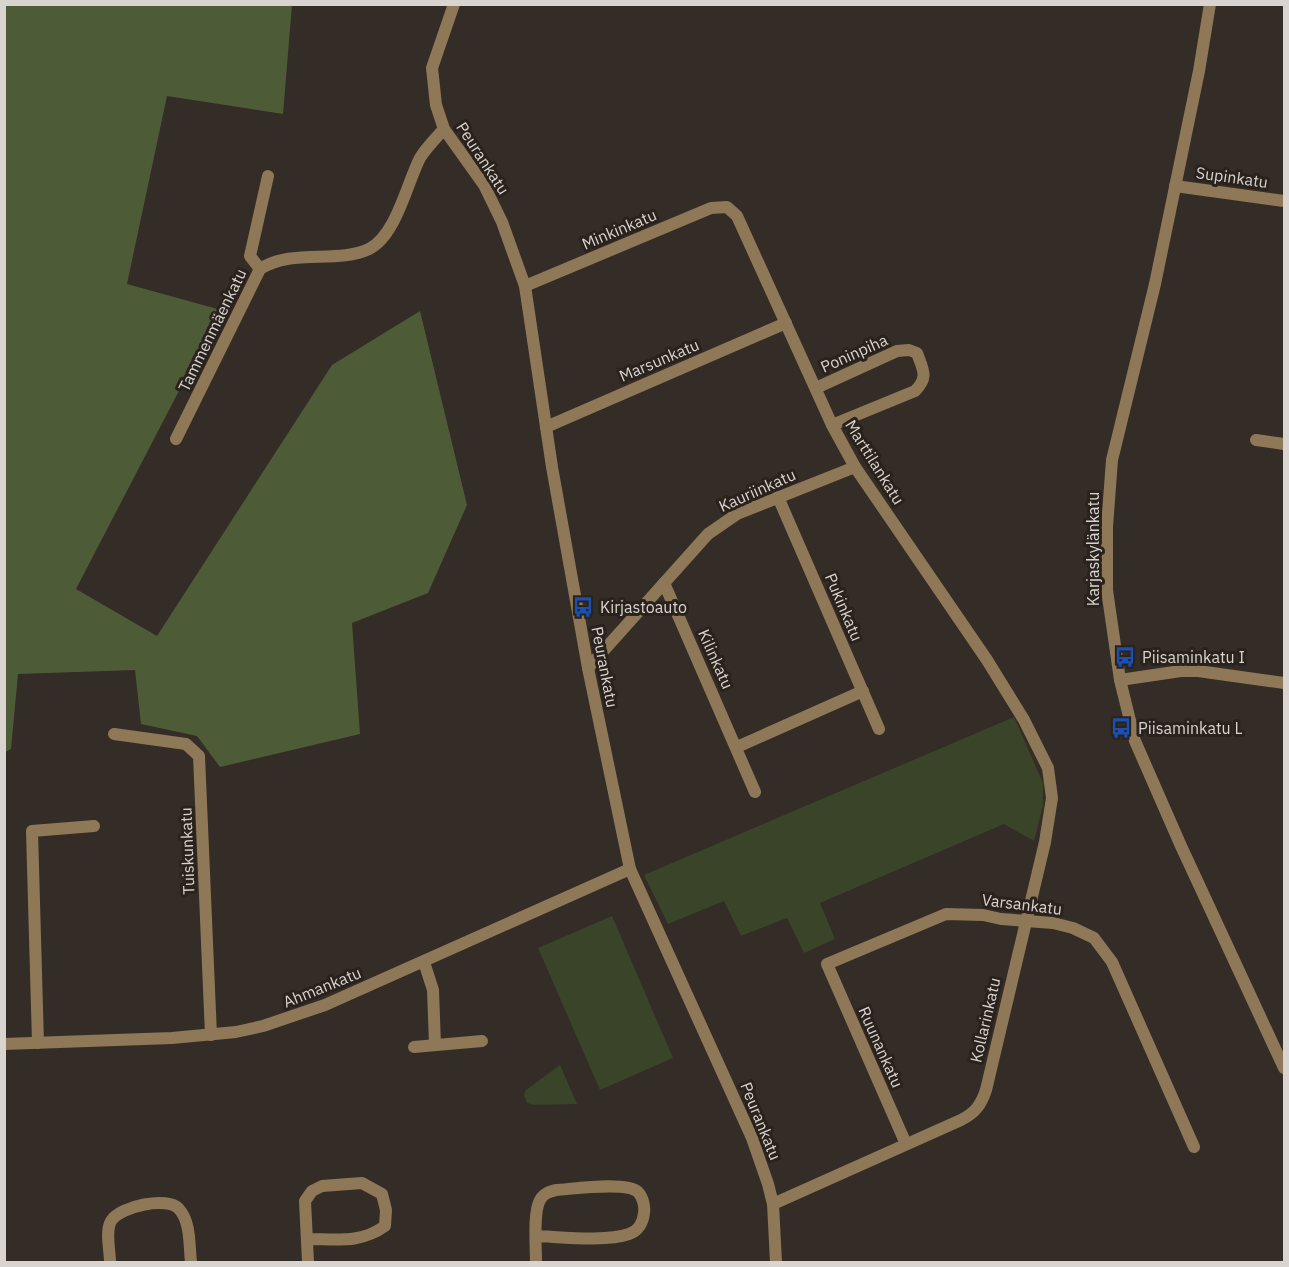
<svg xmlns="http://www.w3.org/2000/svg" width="1289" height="1267" viewBox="0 0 1289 1267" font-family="'IBM Plex Sans',sans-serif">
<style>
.green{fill:#394429}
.forest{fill:#4d5c37}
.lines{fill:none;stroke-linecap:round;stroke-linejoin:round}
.minor{stroke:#8e7857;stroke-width:12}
.tertiary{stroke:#8e7857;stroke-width:12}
.labels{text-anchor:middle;stroke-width:6;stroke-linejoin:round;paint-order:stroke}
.street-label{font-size:16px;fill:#d9d4d0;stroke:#2a221c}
.poi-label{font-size:16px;fill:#d9d4d0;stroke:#2a221c;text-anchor:start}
</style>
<rect width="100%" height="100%" fill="#342c26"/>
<g class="green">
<polygon points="1014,717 1043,783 1043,806 1034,841 1004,824 820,903 835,939 804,953 787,918 741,936 724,901 668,924 644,875"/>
<polygon points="612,916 673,1058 600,1090 538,948"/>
<polygon points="560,1065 577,1104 534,1105 527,1103 524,1095 526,1090"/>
</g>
<polygon class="forest" points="5,4 292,5 283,114 167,96 127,284 221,310 76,589 157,636 332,365 420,311 467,505 428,593 352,623 360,734 220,767 197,736 141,724 135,670 18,674 11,749 5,752"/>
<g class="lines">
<g class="minor">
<polyline points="454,4 432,68 436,105 444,129 484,185 502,222 525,286 552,467 588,668 630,869 752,1138 768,1184 773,1204 776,1262"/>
<polyline points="1175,186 1284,201"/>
<polyline points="260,269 250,256 268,176"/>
<path d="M525 286 711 208 727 207 737 216 832 425 855 467 987 660 1024 720 1048 768 1052 798 1045 842 986 1090C981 1105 975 1113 961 1120L773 1204"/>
<path d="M816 388 897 351 909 350 917 353C923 370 929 377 915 391L832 425"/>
<polyline points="546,427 786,323"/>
<path d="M176 439 260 269C292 248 337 264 369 249 396 236 407 183 420 158 426 148 436 138 444 129"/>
<polyline points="1256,440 1284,444"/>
<polyline points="778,497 879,729"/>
<polyline points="664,583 755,792"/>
<polyline points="588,668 708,534 737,514 855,467"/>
<polyline points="1120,680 1181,671 1198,671 1284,683"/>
<polyline points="114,734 186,744 199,756 211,1035"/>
<polyline points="737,747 863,691"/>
<polyline points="424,962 433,990 435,1045"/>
<polyline points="38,1043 32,831 94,826"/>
<polyline points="4,1044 172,1038 236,1032 263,1026 325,1005 630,869"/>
<polyline points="414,1047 482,1041"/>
<polyline points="906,1144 827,964 946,914 983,915 1001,919 1053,923 1073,928 1094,938 1112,962 1194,1147"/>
<path d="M307 1239C336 1239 360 1244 385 1226L386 1210 382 1194 362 1183 322 1186 312 1191 305 1201 308 1262"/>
<path d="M110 1262C110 1250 105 1232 111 1221 120 1206 168 1196 179 1209 191 1222 189 1246 191 1262"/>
<path d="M536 1262C536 1247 533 1212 540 1200 544 1193 549 1192 556 1190 573 1189 626 1181 638 1192 643 1197 645 1207 644 1213 643 1223 638 1231 629 1234 606 1242 562 1237 536 1236"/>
</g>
<polyline class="tertiary" points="1210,4 1199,71 1155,284 1112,460 1107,527 1107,590 1120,680 1135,741 1181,846 1284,1068"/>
</g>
<defs>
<g id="bus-bare" transform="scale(1.62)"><path d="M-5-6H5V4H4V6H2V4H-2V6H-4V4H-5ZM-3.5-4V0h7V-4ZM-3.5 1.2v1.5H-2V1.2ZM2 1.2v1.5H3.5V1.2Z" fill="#1a4fb4" stroke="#2a221c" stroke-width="2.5" paint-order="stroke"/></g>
</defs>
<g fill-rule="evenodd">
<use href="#bus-bare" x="583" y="607"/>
<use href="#bus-bare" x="1125" y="657"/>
<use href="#bus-bare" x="1121" y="728"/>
</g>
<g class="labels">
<g class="street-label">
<text transform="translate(483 158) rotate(57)" y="6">Peurankatu</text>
<text transform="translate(1232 177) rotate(8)" y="6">Supinkatu</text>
<text transform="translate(619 229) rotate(-23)" y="6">Minkinkatu</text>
<text transform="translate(212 330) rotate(-64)" y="6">Tammenmäenkatu</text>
<text transform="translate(854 353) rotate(-24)" y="6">Poninpiha</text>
<text transform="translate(659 360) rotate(-23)" y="6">Marsunkatu</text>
<text transform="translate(875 462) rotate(58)" y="6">Marttilankatu</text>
<text transform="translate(757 490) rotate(-24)" y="6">Kauriinkatu</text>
<text transform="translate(1093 549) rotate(-90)" y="6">Karjaskylänkatu</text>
<text transform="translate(844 607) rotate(67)" y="6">Pukinkatu</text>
<text transform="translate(716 659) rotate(66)" y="6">Kilinkatu</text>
<text transform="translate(605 667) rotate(79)" y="6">Peurankatu</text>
<text transform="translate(187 851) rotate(-92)" y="6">Tuiskunkatu</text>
<text transform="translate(1022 904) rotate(7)" y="6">Varsankatu</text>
<text transform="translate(322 987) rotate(-22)" y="6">Ahmankatu</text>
<text transform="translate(985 1020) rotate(-77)" y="6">Kollarinkatu</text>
<text transform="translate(881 1047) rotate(66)" y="6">Ruunankatu</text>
<text transform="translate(761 1121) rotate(68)" y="6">Peurankatu</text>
</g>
<g class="poi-label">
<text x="600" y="613">Kirjastoauto</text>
<text x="1142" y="663">Piisaminkatu I</text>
<text x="1138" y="734">Piisaminkatu L</text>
</g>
</g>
<rect width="1289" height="1267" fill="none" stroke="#d9d4d0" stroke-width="12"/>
</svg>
